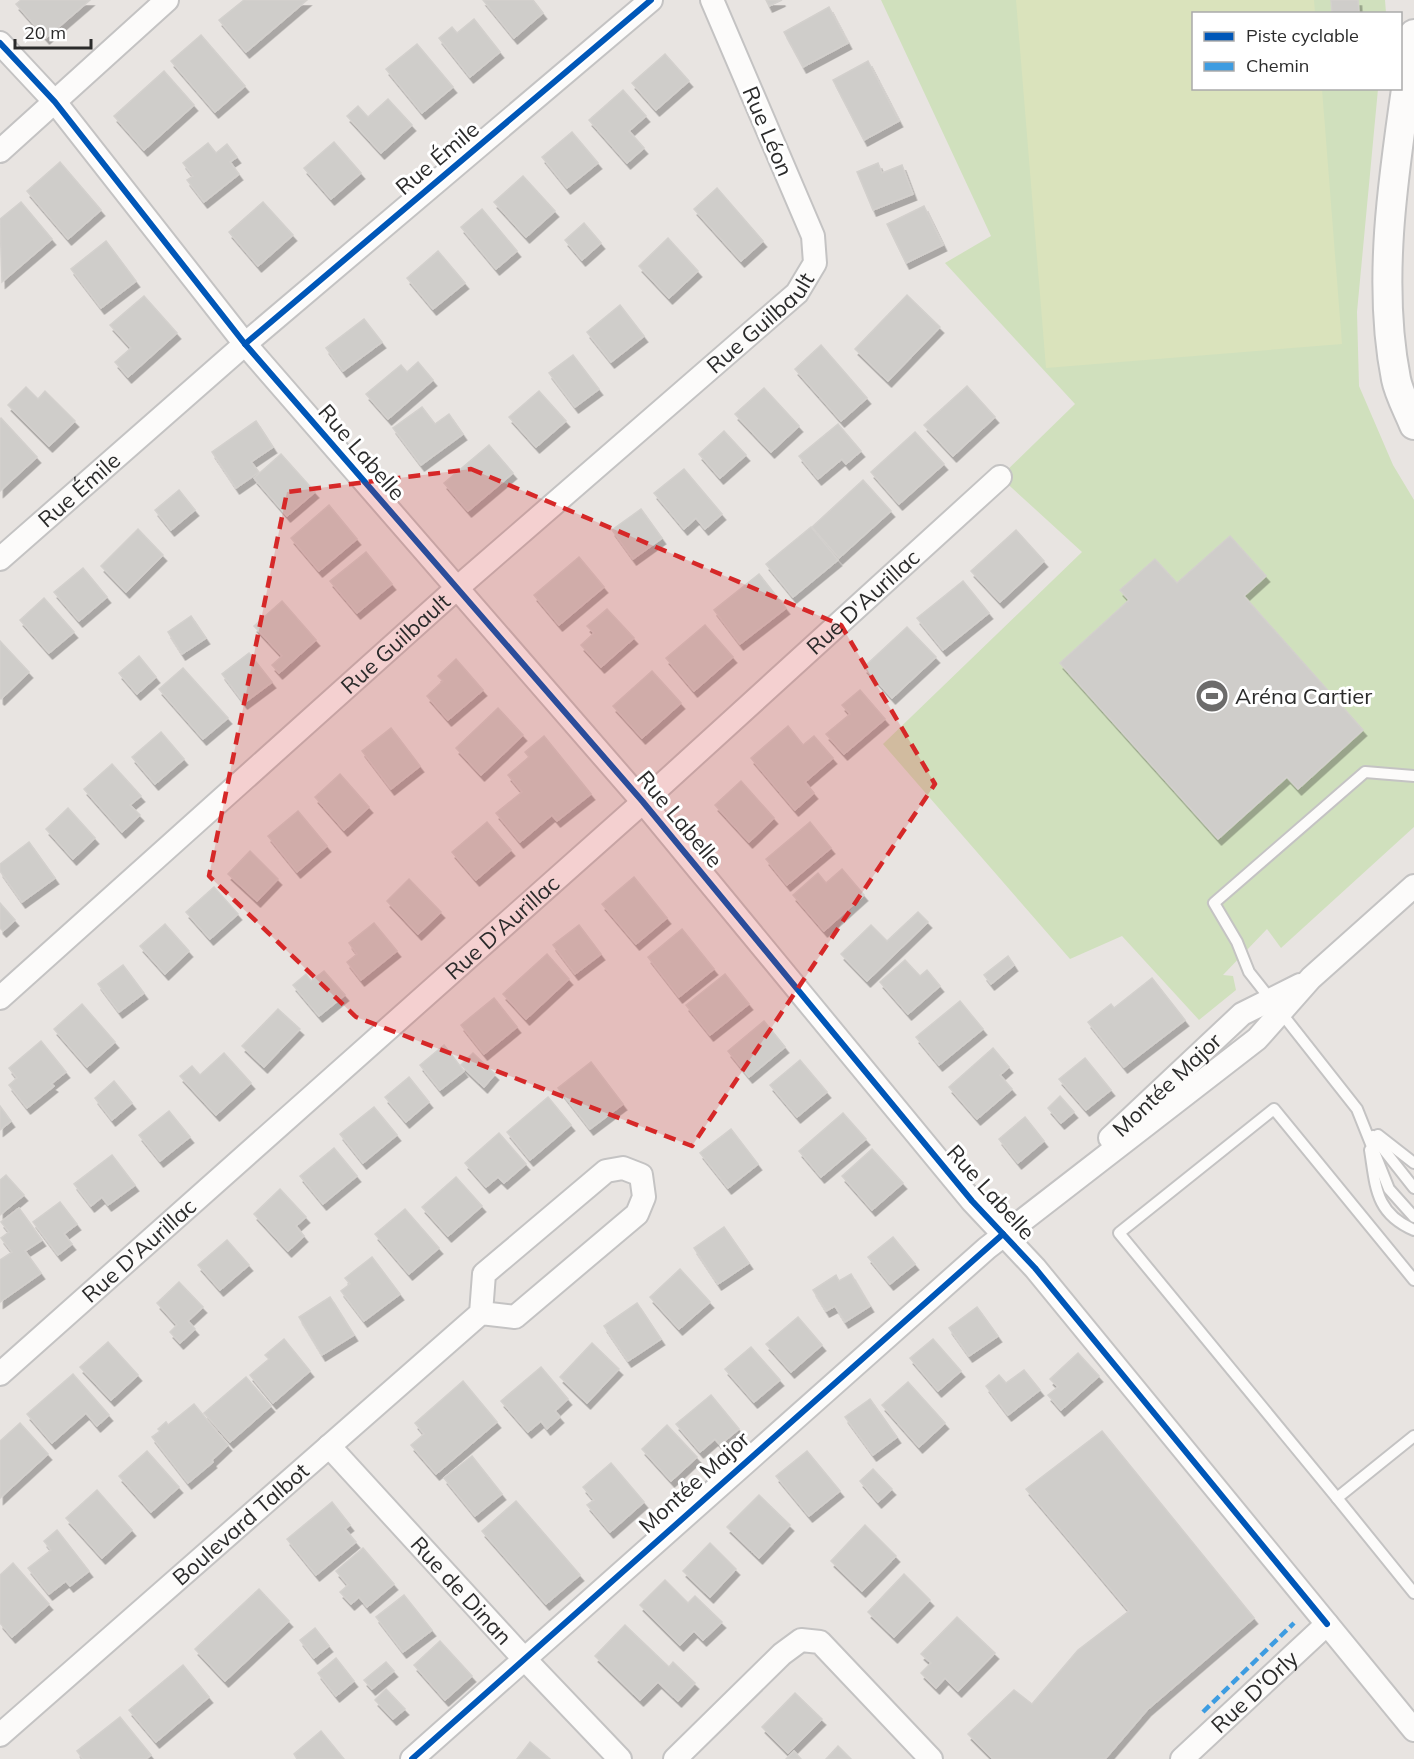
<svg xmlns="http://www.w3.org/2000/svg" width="1414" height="1759" viewBox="0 0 1414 1759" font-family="Mulish,sans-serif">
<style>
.green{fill:#d0e0bd}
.pitch{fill:#dae3bc}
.building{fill:#cfcdca;stroke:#d3d0cd;stroke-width:1.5;filter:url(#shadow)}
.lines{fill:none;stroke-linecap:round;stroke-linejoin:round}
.service-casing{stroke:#c4c3c3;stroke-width:14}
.minor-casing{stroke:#c4c3c3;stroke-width:26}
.tertiary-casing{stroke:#c4c3c3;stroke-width:32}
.service{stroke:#fcfbfa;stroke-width:10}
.minor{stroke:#fcfbfa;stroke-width:22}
.tertiary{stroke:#fcfbfa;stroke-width:28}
.quiet{stroke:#3d9ce1;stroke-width:4.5;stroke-dasharray:9 4.5;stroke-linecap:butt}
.cycleway-casing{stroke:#fff;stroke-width:10}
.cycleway{stroke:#0057b8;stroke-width:6}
.marked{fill:#d62828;fill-opacity:0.2;stroke:#d62828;stroke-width:4.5;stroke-dasharray:12 8;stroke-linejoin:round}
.labels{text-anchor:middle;stroke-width:6;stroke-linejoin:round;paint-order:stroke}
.street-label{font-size:22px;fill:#2b2b2b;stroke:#fff}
.poi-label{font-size:22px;fill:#2b2b2b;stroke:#fff;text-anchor:start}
</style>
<defs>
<filter id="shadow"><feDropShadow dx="3.5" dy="6" stdDeviation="0" flood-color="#0004"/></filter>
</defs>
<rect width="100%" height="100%" fill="#e8e4e1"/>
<polygon class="green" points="881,0 1385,0 1386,13 1194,14 1194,88 1378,89 1357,312 1359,386 1393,465 1414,500 1414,827 1281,948 1267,929 1223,975 1233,976 1236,990 1199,1020 1122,936 1070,959 883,744 1082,552 1000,477 1075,404 945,263 991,236"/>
<polygon class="pitch" points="1016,0 1314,0 1315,13 1194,14 1194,88 1322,89 1342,344 1046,368"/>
<g class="building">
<polygon points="21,0 90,0 46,38 16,4"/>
<polygon points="244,0 307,0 246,52 219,20"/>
<polygon points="483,0 533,0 543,13 514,38"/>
<polygon points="766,0 782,0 769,6"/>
<polygon points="1331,0 1358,0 1359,14 1332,14"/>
<polygon points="829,7 848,43 803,67 784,32"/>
<polygon points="474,19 500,52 470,77 439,38 452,27 457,33"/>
<polygon points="201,35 245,86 215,112 171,61"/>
<polygon points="417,44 453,87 422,113 386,69"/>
<polygon points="665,54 689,81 656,110 632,83"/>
<polygon points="868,61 899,121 864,140 833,80"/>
<polygon points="164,71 194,105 144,150 114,116"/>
<polygon points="623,90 646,116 629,131 644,148 627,163 589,120"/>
<polygon points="388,99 412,125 381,153 347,116 358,106 368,117"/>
<polygon points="572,132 598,163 567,188 542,157"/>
<polygon points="334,142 361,173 331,199 304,168"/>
<polygon points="208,143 216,153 227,144 237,157 230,162 239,174 204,202 187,180 193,176 183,163"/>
<polygon points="60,162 101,210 68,239 27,191"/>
<polygon points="878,163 882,173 902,165 913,194 873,210 857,172"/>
<polygon points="523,176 555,211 526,237 494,202"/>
<polygon points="717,188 763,241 741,261 694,209"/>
<polygon points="21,202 52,239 2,282 0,219"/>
<polygon points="263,202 293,235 258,266 229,232"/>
<polygon points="924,206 943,245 906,263 887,224"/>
<polygon points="482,209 517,251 496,269 461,227"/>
<polygon points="584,223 601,243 582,260 565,240"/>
<polygon points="668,238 698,271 669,298 639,266"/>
<polygon points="106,241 136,281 101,308 71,269"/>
<polygon points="438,251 465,283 433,309 407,278"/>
<polygon points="907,295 940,327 888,381 855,349"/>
<polygon points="144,296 177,333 128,377 115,362 131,348 110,325"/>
<polygon points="620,305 644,336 611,362 587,332"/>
<polygon points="364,319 382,342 343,371 326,348"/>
<polygon points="821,345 867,398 841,421 795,369"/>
<polygon points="573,355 599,389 575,407 549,373"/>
<polygon points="418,362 433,380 388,419 366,394 401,365 407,372"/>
<polygon points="967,386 995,417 953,456 924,425"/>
<polygon points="26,387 38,399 45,391 75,421 49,446 8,405"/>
<polygon points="764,388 799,426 771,452 735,414"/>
<polygon points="539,391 566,421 536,447 509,417"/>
<polygon points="422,407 435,424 449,414 463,434 421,465 393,428"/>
<polygon points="1,418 37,457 0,491 0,419"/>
<polygon points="256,421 273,447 251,462 259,472 236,488 212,452"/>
<polygon points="838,424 861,451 846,464 842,459 818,479 799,456"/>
<polygon points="724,431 746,455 720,478 699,454"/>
<polygon points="915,432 944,464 899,504 871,472"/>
<polygon points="489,445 513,473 468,511 444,483"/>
<polygon points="281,454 315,492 287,516 254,478"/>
<polygon points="684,469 722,514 705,529 696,518 684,529 654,493"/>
<polygon points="863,480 891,511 839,558 812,527"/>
<polygon points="179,490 195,510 171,530 155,510"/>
<polygon points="329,505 357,539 319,571 291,538"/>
<polygon points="641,509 662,538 633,559 612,530"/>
<polygon points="811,527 838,560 793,597 766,564"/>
<polygon points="138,529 163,555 126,592 101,566"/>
<polygon points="1016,530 1044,561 1000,602 971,571"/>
<polygon points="1230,536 1266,576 1244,596 1363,730 1298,789 1287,777 1218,839 1060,663 1129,600 1120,590 1155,559 1177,583"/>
<polygon points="366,552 392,584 357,613 330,581"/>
<polygon points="579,557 604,587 559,625 534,595"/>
<polygon points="83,568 107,597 79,621 54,592"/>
<polygon points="759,574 786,608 740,644 714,610"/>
<polygon points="963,581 989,613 943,650 917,618"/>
<polygon points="44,598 74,632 49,653 20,620"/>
<polygon points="282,601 316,640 279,673 272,665 282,656 254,626"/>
<polygon points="607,609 634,638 601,667 581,645 594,633 587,626"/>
<polygon points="191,616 206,638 182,654 168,632"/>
<polygon points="705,625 733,657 694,691 666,658"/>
<polygon points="907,627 936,657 892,698 864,667"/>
<polygon points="0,641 29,672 1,699 0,698"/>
<polygon points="249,653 272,682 244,703 222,674"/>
<polygon points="139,656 156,677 137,694 119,673"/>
<polygon points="456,659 483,690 448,720 427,696 443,681 438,676"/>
<polygon points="183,668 228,718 203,739 159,689"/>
<polygon points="652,671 681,703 642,738 613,706"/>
<polygon points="860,690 885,719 844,754 826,734 850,714 842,705"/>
<polygon points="498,708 523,735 481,775 456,748"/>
<polygon points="788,726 803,745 814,736 833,758 805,782 814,793 795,810 751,758"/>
<polygon points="391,728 420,766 391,789 362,751"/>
<polygon points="161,732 184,759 155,784 132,757"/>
<polygon points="544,736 591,794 557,821 552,815 520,842 496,813 522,792 508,775 529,757 525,752"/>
<polygon points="112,764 141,796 130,805 140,815 122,832 84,789"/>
<polygon points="340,774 369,807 344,830 315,797"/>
<polygon points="741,781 774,818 749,842 715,805"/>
<polygon points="68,808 95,838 73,859 46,829"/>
<polygon points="298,811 327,846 297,872 268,836"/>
<polygon points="487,822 511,850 476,880 452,852"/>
<polygon points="810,822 831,848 787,885 766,859"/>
<polygon points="29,842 55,878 22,902 0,871 0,864"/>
<polygon points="250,851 278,879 257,901 228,874"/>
<polygon points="842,869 864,895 824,931 793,895 818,873 826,883"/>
<polygon points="634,877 667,918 636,944 602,904"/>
<polygon points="409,879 441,912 418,934 387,901"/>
<polygon points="214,887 238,914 210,939 186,912"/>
<polygon points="0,903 15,920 3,931 0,928"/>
<polygon points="918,912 928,922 867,981 841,954 871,925 887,941"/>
<polygon points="374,923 397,951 361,980 347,962 357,954 349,943"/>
<polygon points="165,924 189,951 165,974 140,946"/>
<polygon points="579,925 601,954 575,974 553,945"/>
<polygon points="682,929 714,969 679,997 648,957"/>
<polygon points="547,954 569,979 526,1019 503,994"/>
<polygon points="1008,956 1014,965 991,984 984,975"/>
<polygon points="905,960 920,976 927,970 940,986 908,1014 880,982"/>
<polygon points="123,965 144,993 119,1012 98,984"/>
<polygon points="324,971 345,995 319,1016 293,985 306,974 311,981"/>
<polygon points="725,974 749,1004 710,1035 686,1005"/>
<polygon points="1152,978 1185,1020 1124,1067 1088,1022 1111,1004 1114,1008"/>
<polygon points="494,998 517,1027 484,1054 461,1025"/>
<polygon points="960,1001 983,1029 939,1065 916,1037"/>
<polygon points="82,1004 115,1042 87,1067 54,1029"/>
<polygon points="278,1009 300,1029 264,1067 242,1046"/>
<polygon points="764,1021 785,1047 749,1077 728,1051"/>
<polygon points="41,1041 66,1072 51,1084 54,1086 27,1108 9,1085 17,1078 9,1068"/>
<polygon points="444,1045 464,1071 440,1090 420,1065"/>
<polygon points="993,1048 1009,1067 1000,1075 1012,1089 977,1119 949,1087"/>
<polygon points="224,1053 251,1083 216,1115 180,1076 192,1066 200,1075"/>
<polygon points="473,1053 495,1074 484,1087 461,1065"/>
<polygon points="1085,1058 1111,1090 1086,1110 1059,1079"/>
<polygon points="800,1060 827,1092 797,1117 770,1085"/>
<polygon points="591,1062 623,1104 590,1129 558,1088"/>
<polygon points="409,1077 429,1102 406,1122 385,1097"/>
<polygon points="114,1081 132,1103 112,1120 95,1098"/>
<polygon points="1060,1096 1074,1112 1061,1123 1048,1108"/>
<polygon points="548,1097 571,1125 530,1160 507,1132"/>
<polygon points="0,1106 11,1121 0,1130"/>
<polygon points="374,1107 397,1135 363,1163 340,1134"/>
<polygon points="169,1111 190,1137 160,1161 139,1135"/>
<polygon points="843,1113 866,1139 821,1177 799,1151"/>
<polygon points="1025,1117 1044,1141 1018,1163 999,1139"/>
<polygon points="731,1129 758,1164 728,1188 700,1153"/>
<polygon points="499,1133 526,1164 504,1183 498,1177 486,1187 465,1163"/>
<polygon points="334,1148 357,1176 323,1204 300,1176"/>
<polygon points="872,1149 903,1183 872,1210 842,1176"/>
<polygon points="112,1155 135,1185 108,1205 102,1197 91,1206 74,1184"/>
<polygon points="6,1175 24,1195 0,1215 0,1180"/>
<polygon points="456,1177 482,1206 448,1236 422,1207"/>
<polygon points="280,1189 306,1217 296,1226 304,1236 288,1251 254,1214"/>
<polygon points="60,1202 77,1224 64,1234 72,1244 58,1255 33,1222"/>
<polygon points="19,1208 42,1240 25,1251 41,1273 0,1302 0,1260 12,1252 1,1238 9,1232 1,1222"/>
<polygon points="405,1209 439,1248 409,1274 375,1234"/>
<polygon points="724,1227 749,1263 718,1284 694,1248"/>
<polygon points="893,1237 915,1264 890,1284 868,1257"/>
<polygon points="227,1240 249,1265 220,1290 198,1265"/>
<polygon points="372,1257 400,1294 364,1321 341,1291 350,1284 345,1278"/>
<polygon points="680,1269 710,1302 679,1329 650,1297"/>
<polygon points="851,1274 870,1306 845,1322 835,1306 826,1311 813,1290 836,1275 839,1281"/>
<polygon points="179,1282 203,1307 188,1321 195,1329 180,1343 170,1332 177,1325 157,1303"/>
<polygon points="330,1297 354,1335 322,1355 299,1317"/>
<polygon points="637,1303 661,1339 628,1361 604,1326"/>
<polygon points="977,1307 998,1336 969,1356 949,1328"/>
<polygon points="798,1317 822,1345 791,1372 766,1344"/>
<polygon points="284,1339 310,1371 273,1403 250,1375 269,1359 265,1355"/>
<polygon points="933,1339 961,1371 938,1391 910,1358"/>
<polygon points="108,1342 138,1375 111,1400 80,1367"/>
<polygon points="592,1343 619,1369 587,1403 560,1377"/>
<polygon points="751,1347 780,1380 754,1402 725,1369"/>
<polygon points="1078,1353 1099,1376 1061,1410 1048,1395 1058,1387 1050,1379"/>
<polygon points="541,1367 568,1399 555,1411 560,1417 547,1429 541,1421 528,1432 501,1401"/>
<polygon points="1024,1370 1040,1390 1008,1415 986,1386 999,1375 1006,1383"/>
<polygon points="73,1374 109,1415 97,1426 86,1413 52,1443 27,1414"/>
<polygon points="246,1377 271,1406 230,1442 204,1413"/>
<polygon points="463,1381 497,1422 436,1474 411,1445 424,1434 415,1423"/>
<polygon points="908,1382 945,1423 919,1447 882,1405"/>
<polygon points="711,1395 739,1429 720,1445 715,1439 700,1452 676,1424"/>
<polygon points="870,1399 897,1437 873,1455 845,1417"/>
<polygon points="194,1404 228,1445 212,1460 213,1462 188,1483 152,1437 160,1431 158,1429 166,1422 168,1425"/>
<polygon points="20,1423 48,1454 0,1498 0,1441"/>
<polygon points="667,1425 697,1457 671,1481 642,1449"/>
<polygon points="1102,1431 1254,1618 1147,1710 1105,1759 993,1759 968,1734 1014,1690 1032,1704 1078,1650 1129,1611 1026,1489"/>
<polygon points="147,1451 179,1487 151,1512 119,1476"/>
<polygon points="807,1451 840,1491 809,1516 776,1476"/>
<polygon points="472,1456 502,1494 475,1516 444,1478"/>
<polygon points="611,1463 644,1502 610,1532 587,1505 594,1500 583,1487"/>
<polygon points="873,1469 892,1489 878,1502 860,1481"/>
<polygon points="97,1490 132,1530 102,1558 66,1518"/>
<polygon points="759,1495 790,1525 759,1558 727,1527"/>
<polygon points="516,1501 580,1575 546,1604 482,1531"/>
<polygon points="332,1502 350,1525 345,1529 356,1542 316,1575 287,1539"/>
<polygon points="865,1525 896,1556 862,1591 831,1561"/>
<polygon points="57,1530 89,1571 70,1586 66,1581 49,1594 28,1568 51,1550 44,1541"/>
<polygon points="710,1543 736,1569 710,1597 683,1571"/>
<polygon points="363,1548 394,1584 367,1607 359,1597 351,1604 340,1592 348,1585 336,1571"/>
<polygon points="13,1563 49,1604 12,1637 0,1623 0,1575"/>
<polygon points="904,1574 930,1600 894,1637 868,1612"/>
<polygon points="665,1580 688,1603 695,1596 722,1622 703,1640 694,1631 680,1645 640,1605"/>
<polygon points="259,1589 289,1621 225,1681 195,1649"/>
<polygon points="404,1595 432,1630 403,1652 376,1617"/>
<polygon points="957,1617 995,1653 958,1691 945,1678 936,1688 921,1673 931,1663 921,1654"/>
<polygon points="625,1625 669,1667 673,1662 695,1683 678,1701 658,1682 640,1700 595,1656"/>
<polygon points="315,1628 329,1646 314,1658 300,1640"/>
<polygon points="440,1641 472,1676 445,1700 414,1665"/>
<polygon points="336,1658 354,1681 336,1696 318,1673"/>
<polygon points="386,1662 394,1671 372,1689 364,1680"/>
<polygon points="183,1665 209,1697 156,1742 129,1710"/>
<polygon points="386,1689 405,1709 393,1719 375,1700"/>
<polygon points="795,1693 822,1719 788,1753 762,1727"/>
<polygon points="120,1717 151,1755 146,1759 83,1759 77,1751"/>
<polygon points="321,1731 344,1759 297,1759 294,1754"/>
<polygon points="530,1742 550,1759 517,1759"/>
<polygon points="838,1746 851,1759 826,1759"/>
<polygon points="794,1751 801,1759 786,1759"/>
</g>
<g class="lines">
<g class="service-casing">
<g id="service">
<polyline points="1414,776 1365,772 1214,903 1237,942 1249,972 1357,1109 1389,1189 1414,1217"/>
<polyline points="1378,1135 1414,1163"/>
<polyline points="1373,1136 1414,1188"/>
<path d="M1370 1150C1376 1187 1375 1213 1414 1230"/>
<polyline points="1414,1436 1337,1498 1414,1593"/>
<polyline points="1337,1498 1119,1233 1274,1109 1414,1280"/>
</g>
</g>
<g class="minor-casing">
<g id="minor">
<polyline points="0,43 55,102 245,344 643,802 972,1201 1035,1268 1414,1730"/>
<polyline points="0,151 167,0"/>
<path id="s1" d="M0 559 245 344 651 0"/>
<path id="s2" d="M0 998 456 589 797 293 815 263 813 236 712 0"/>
<path id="s3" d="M1110 1138 1242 1014 1300 985"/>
<path id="s4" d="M0 1374 643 802 1000 477"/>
<path id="s5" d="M329 1446 515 1649 620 1759"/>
<path id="s6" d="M0 1735 481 1313 484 1274 606 1171 623 1168 641 1175 644 1197 637 1214 515 1317 481 1313"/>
<polyline points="412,1759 987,1248 1257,1039 1311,978 1414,886"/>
<polyline points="675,1759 782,1654 801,1640 820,1642 931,1759"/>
<path id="s7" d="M1182 1759 1327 1624"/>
</g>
</g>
<g class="tertiary-casing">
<path id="tertiary" d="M1414 34C1399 143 1374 269 1396 379 1399 394 1408 410 1414 425"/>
</g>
<use href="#service" class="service"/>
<use href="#minor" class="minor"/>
<use href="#tertiary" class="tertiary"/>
<polyline class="quiet" points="1203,1712 1294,1623"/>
<g class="cycleway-casing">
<g id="cycleway">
<polyline points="0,43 55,102 245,344 643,802 972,1201 1035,1268 1327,1624"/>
<polyline points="245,344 651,0"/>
<polyline points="412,1759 1003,1234"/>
</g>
</g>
<use href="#cycleway" class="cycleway"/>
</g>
<path class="marked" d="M471 469 841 625 935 784 692 1146 356 1017 209 876 287 492Z"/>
<defs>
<g id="stadium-disc" transform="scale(1.725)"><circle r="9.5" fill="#6d6c6b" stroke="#fff"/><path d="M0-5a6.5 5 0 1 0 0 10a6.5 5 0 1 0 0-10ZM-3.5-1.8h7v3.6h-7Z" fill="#fff"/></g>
</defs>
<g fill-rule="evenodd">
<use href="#stadium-disc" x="1212" y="696"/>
</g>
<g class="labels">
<g class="street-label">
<text transform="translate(768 131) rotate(67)" y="8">Rue Léon</text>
<text transform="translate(437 158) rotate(-40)" y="8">Rue Émile</text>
<text dy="8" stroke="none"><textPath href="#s2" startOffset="1017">Rue Guilbault</textPath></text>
<text transform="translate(362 452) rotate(49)" y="8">Rue Labelle</text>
<text dy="8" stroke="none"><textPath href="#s1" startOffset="105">Rue Émile</textPath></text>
<text dy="8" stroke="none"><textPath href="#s4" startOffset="1158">Rue D'Aurillac</textPath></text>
<text dy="8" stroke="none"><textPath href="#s2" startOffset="531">Rue Guilbault</textPath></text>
<text transform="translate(680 819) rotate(50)" y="8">Rue Labelle</text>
<text dy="8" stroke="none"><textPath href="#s4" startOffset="672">Rue D'Aurillac</textPath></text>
<text dy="8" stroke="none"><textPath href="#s3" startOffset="78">Montée Major</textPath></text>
<text transform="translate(991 1192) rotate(48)" y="8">Rue Labelle</text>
<text dy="8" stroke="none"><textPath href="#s4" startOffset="186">Rue D'Aurillac</textPath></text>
<text transform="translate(694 1482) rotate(-42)" y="8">Montée Major</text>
<text dy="8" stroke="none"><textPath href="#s6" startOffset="320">Boulevard Talbot</textPath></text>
<text dy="8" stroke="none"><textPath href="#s5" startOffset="196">Rue de Dinan</textPath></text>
<text dy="8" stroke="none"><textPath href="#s7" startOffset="99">Rue D'Orly</textPath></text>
</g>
<g class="poi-label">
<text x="1235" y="704">Aréna Cartier</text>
</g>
</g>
<rect x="1192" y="12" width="210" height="78" fill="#ffffff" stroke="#aaaaaa" stroke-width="1.5"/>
<rect x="1204" y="32" width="30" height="9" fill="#0057b8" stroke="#aaaaaa" stroke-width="1.5"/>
<text x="1246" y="42" font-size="18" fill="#2b2b2b">Piste cyclable</text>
<rect x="1204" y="62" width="30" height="9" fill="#3d9ce1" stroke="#aaaaaa" stroke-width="1.5"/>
<text x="1246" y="72" font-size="18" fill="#2b2b2b">Chemin</text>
<path d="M15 39v9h76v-9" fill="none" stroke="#2b2b2b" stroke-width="3"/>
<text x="24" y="39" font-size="18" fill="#2b2b2b" stroke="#ffffff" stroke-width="4.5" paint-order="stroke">20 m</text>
</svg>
